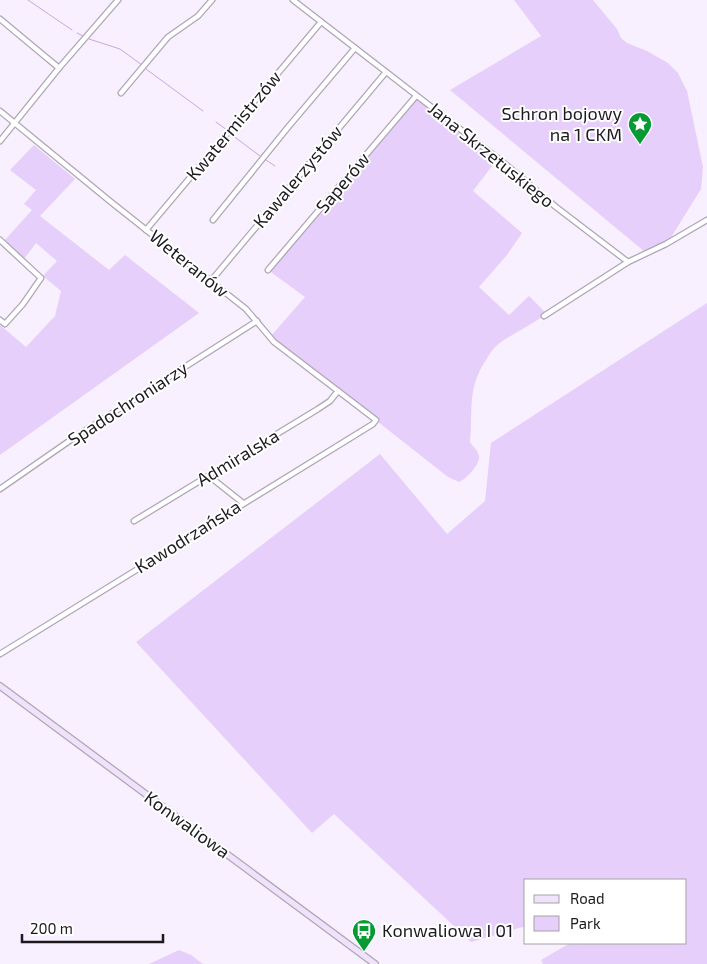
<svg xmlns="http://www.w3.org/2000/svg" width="707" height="964" viewBox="0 0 707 964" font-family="'Exo 2',sans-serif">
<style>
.green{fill:#e6cffa}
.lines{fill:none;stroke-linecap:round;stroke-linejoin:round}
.stream{stroke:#c7a6e2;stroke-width:1}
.street-casing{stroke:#aea5b6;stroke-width:7}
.secondary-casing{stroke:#aea5b6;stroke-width:8}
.street{stroke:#fff;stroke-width:4.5}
.secondary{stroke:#f0e2fb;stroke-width:5.5}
.labels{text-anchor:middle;stroke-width:4;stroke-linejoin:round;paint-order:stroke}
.poi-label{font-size:18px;fill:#1c191f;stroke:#fff;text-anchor:end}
.street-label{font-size:18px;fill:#1c191f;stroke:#fff}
</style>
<rect width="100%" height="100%" fill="#f8f0ff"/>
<g class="green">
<polygon points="514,0 593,0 617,29 621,38 627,43 647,51 668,63 678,73 687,91 703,167 701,189 670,239 666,244 645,252 450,90 541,36"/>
<path d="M416 96 498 158 473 191 522 233 507 255 479 287 509 315 529 296 547 314C532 324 516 332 501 342 494 347 490 353 486 360 467 388 473 410 470 442 473 447 478 450 479 456 480 465 466 479 459 482L448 477 270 337 305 297 268 270Z"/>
<polygon points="34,145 75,179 40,216 109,270 125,255 199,313 0,455 0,325 26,347 55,316 61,291 43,276 57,261 36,243 24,259 4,241 32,210 24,204 36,190 10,170"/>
<polygon points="707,303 707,964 543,964 541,960 570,943 686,943 686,880 526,880 526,926 471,942 334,814 312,833 136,642 380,454 447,534 485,501 491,443"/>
<polygon points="179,950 191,955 203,964 149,964"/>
</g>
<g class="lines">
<g class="stream">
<polyline points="28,0 72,30"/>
<polyline points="77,33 83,36"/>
<polyline points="89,39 120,49 142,65"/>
<polyline points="146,69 203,111"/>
<polyline points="216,122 227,130"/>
<polyline points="232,135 260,156"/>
<polyline points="266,160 275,166"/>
</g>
<g class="street-casing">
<g id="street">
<polyline points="293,0 504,163 556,207 628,262"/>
<polyline points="0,19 59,68"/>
<polyline points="121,93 168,37 198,16 212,0"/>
<polyline points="0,111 111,202 246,309 274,342 376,420 373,424 0,654"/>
<polyline points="0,141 59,68 118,0"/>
<polyline points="213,220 289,126 355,48"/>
<polyline points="146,230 321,22"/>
<polyline points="0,240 41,278 23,304 5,324 0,320"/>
<polyline points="268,270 416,96"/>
<polyline points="210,282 386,72"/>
<polyline points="544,316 628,262 666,244 707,220"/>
<polyline points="209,476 243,503"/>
<polyline points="0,489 75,437 257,321"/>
<polyline points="134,521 318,409 330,401 338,391"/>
</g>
</g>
<g class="secondary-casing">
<polyline id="secondary" points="0,686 375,964"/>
</g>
<use href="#street" class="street"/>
<use href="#secondary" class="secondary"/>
</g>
<defs>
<g id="sight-pin" transform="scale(1.25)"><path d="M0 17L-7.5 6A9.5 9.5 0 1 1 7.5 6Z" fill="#089a33" stroke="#fff"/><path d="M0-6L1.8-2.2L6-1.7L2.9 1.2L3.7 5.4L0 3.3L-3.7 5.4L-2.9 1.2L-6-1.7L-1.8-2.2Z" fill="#fff"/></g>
<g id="bus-pin" transform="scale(1.25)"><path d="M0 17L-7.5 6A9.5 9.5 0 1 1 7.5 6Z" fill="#089a33" stroke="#fff"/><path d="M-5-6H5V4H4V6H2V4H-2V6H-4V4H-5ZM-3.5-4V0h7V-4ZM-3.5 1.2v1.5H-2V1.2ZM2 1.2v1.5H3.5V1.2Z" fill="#fff"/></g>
</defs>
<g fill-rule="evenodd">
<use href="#sight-pin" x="640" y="124"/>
<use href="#bus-pin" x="364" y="931"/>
</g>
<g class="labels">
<g class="poi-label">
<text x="622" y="120">Schron bojowy<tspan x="622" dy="21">na 1 CKM</tspan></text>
<text x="382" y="937" text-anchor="start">Konwaliowa I 01</text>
</g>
<g class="street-label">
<text transform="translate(234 126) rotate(-50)" y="6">Kwatermistrzów</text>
<text transform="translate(491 155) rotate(39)" y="6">Jana Skrzetuskiego</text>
<text transform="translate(298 177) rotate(-50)" y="6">Kawalerzystów</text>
<text transform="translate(343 183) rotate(-50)" y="6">Saperów</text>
<text transform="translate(189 264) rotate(39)" y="6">Weteranów</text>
<text transform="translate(128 404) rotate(-33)" y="6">Spadochroniarzy</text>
<text transform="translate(238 458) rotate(-31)" y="6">Admiralska</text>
<text transform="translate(188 537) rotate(-32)" y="6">Kawodrzańska</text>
<text transform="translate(187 825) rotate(36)" y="6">Konwaliowa</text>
</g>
</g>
<rect x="524" y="879" width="162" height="65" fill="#ffffff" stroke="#a4a3a5"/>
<rect x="534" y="895" width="25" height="8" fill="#f0e2fb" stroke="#a4a3a5"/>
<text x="570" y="904" font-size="15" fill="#1c191f">Road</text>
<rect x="534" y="916" width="25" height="15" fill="#e6cffa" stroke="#a4a3a5"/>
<text x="570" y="929" font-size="15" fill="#1c191f">Park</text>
<path d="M22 934v8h141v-8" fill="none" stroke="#1c191f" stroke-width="2.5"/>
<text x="30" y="934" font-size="15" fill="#1c191f" stroke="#ffffff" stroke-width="4" paint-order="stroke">200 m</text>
</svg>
